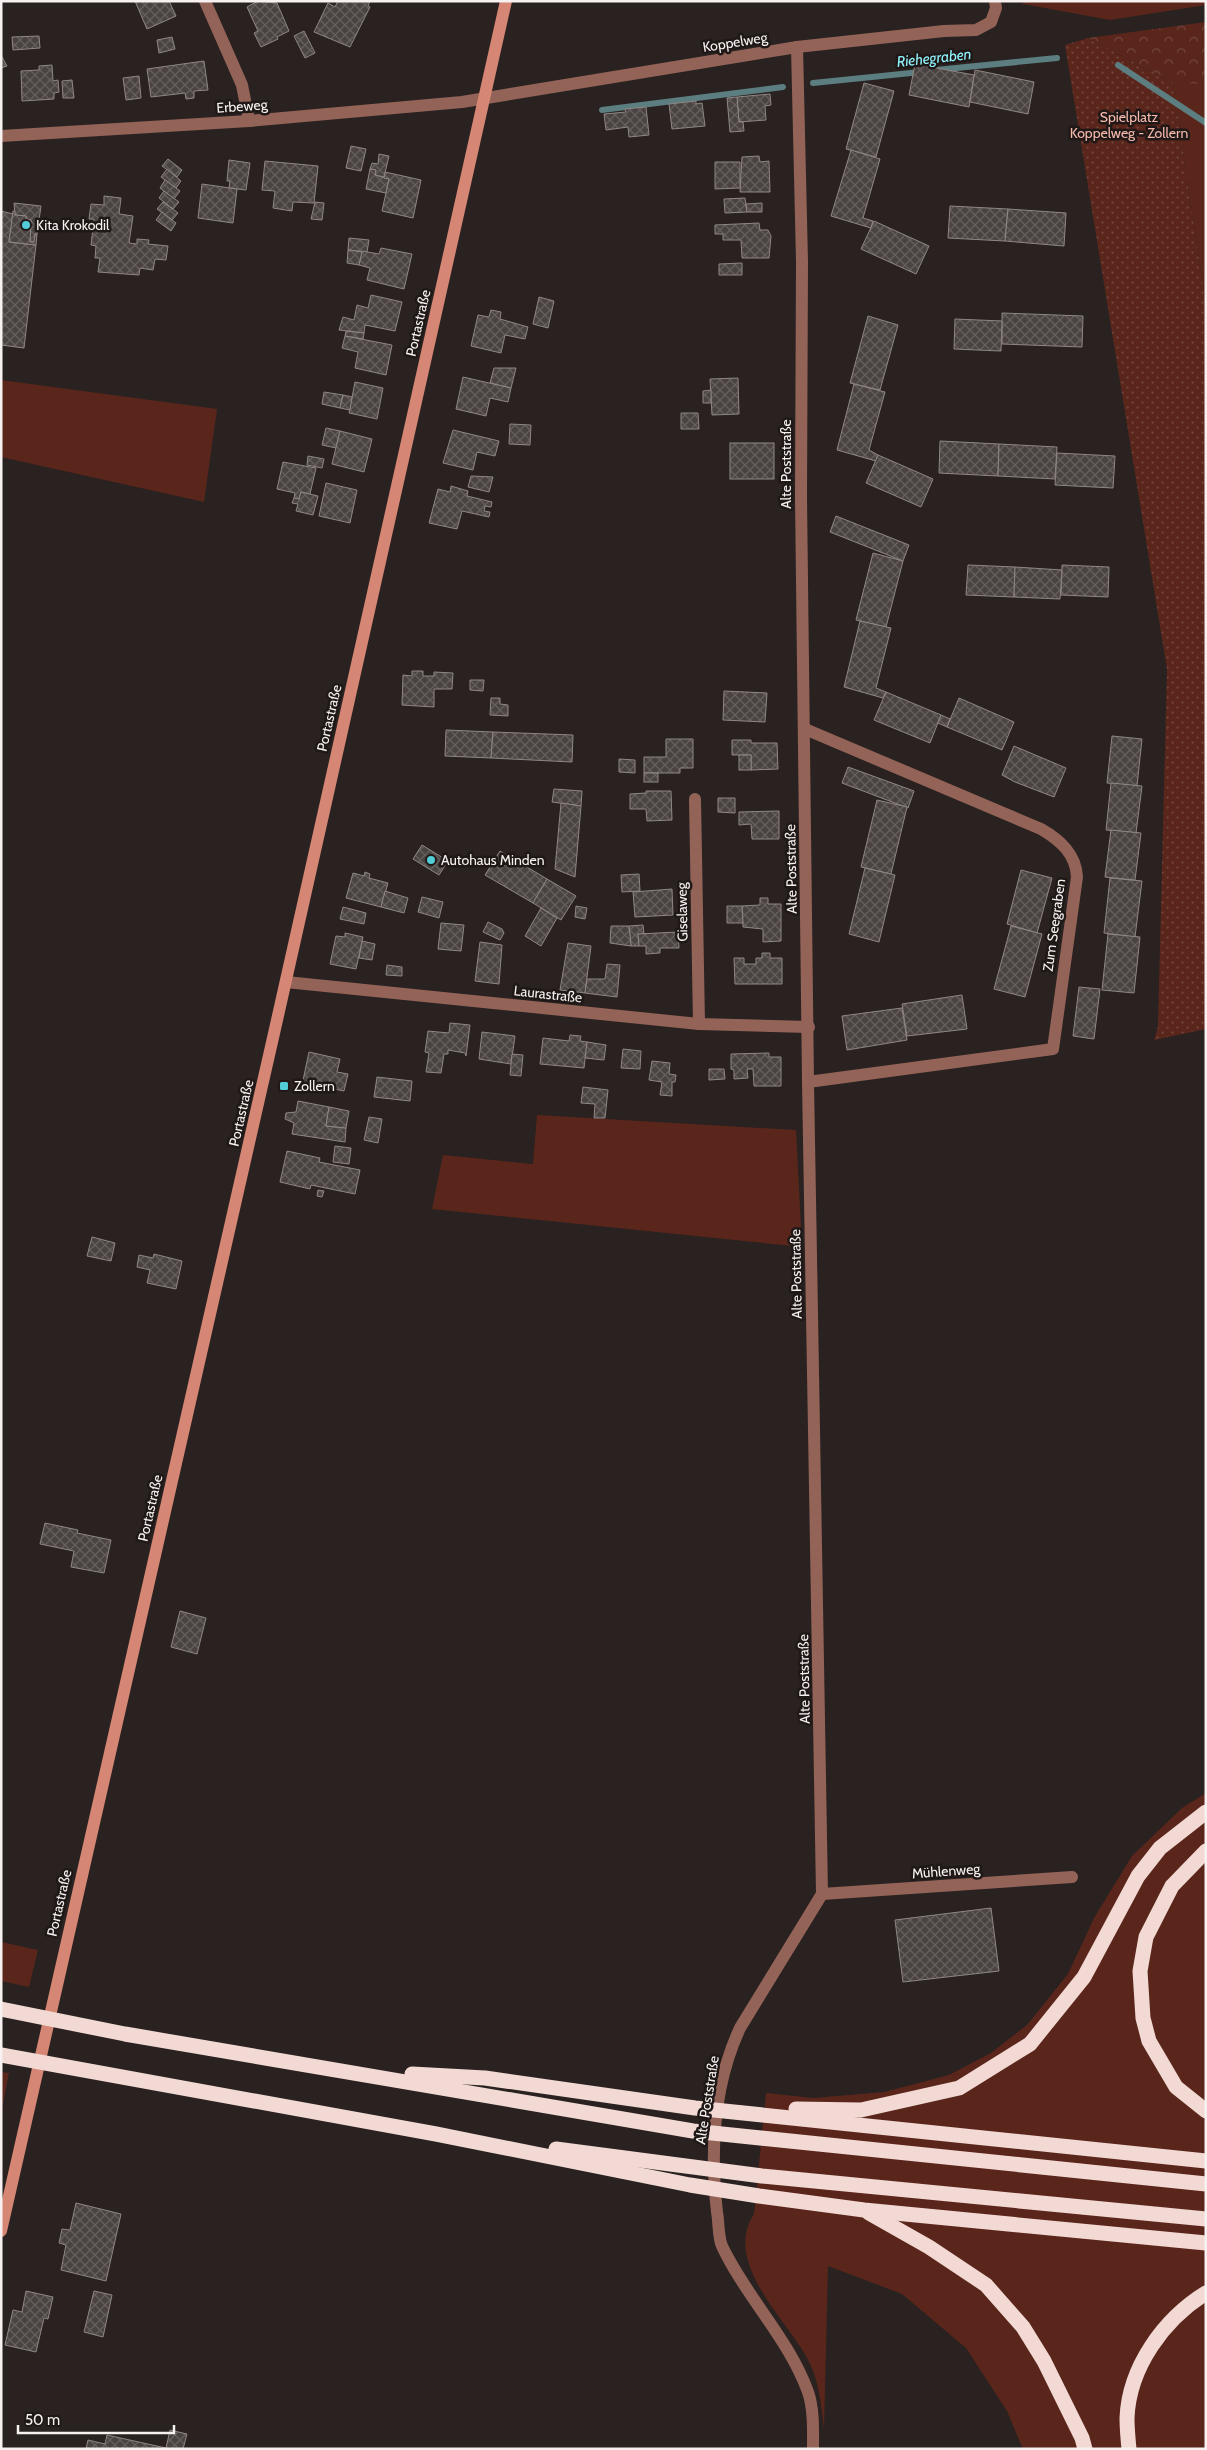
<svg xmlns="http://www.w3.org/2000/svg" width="1207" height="2450" viewBox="0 0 1207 2450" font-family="Cabin,sans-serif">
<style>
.grass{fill:#5a261b}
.forest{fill:url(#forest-crowns)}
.park{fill:url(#park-dots)}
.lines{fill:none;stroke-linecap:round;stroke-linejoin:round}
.stream{stroke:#5c7e80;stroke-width:6}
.building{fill:url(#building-cross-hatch);stroke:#908785}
.street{stroke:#946358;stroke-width:12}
.secondary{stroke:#d58674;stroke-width:12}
.highway{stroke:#f3d9d3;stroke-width:15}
.poi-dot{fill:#52ccd6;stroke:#1f1817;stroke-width:2}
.labels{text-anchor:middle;stroke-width:5;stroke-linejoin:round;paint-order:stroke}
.street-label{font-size:14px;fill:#f7f2f1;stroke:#1f1817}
.park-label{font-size:14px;fill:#f4b9ab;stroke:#1f1817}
.poi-label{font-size:14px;fill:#f7f2f1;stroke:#1f1817;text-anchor:start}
.water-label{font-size:15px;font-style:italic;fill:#90f5fe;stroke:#1f1817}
</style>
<defs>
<pattern id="forest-crowns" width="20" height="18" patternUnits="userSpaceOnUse" patternTransform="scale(1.25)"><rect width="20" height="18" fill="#5a261b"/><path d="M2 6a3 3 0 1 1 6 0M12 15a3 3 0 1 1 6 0" fill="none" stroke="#72463d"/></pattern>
<pattern id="park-dots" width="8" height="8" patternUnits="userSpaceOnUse" patternTransform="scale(1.25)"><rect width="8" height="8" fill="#5a261b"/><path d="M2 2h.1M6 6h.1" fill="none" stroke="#72463d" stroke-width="1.8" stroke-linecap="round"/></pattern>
<pattern id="building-cross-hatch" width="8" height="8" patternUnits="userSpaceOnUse" patternTransform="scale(1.25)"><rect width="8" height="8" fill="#4a4341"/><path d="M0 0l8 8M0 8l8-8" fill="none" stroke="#655f5d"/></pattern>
</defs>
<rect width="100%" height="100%" fill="#292220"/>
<g class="grass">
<polygon points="1023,1 1206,1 1206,5 1110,20 1023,4"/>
<polygon points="1173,83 1206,83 1206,306"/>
<polygon points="1,380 217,409 204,502 1,457"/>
<polygon points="537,1115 796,1130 802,1247 432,1209 443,1155 533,1164"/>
<path d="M1206 1793V2449H1023L1007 2411 966 2348 902 2294 828 2266 824 2429C821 2403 819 2378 806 2356 783 2316 723 2261 754 2214L766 2093 814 2098 884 2092 949 2075 991 2053 1027 2025 1068 1974 1094 1918 1132 1856 1182 1808Z"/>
<polygon points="1,1942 38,1950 29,1987 1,1981"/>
<polygon points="1,2072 9,2073 1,2114"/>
</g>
<polygon class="forest" points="1206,22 1206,83 1202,84 1173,83 1088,38"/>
<polygon class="park" points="1088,38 1173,83 1206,306 1206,1029 1154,1040 1158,1027 1167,669 1065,45"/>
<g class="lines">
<g class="stream">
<polyline points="1118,65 1206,123"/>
<polyline points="936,70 1057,58"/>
<polyline points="813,83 921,72"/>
<polyline points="602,110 783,87"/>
</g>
</g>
<g class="building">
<polygon points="135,1 169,1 176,16 147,29"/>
<polygon points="258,1 277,3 289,31 277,37 278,39 261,47 254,33 258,31 247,7"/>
<polygon points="338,1 370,1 368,6 370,7 350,47 314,32 328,3 335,7"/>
<polygon points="304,31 315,53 305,58 294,36"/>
<polygon points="39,36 40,48 13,50 12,37"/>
<polygon points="172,37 175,49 159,53 157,40"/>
<polygon points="1,55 7,66 1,68"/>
<polygon points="204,61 208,90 194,91 194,98 186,99 185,93 151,97 147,69"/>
<polygon points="915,64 974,75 969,107 909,95"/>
<polygon points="52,65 53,81 58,80 59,92 54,93 54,99 22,101 21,71 39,70 39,66"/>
<polygon points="975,70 1034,82 1028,114 970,102"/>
<polygon points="139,76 141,98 126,100 123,78"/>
<polygon points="72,80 74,98 63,98 62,81"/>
<polygon points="864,83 894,91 876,157 846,149"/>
<polygon points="770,94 771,105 765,106 766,120 739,122 737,97"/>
<polygon points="737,97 739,122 743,122 744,131 730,132 727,98"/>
<polygon points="696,101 696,104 702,103 705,126 672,129 669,104"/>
<polygon points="646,107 649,135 629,137 628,127 606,130 604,114 626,112 625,109"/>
<polygon points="351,146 366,149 361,171 346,168"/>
<polygon points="851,150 880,159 863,218 873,221 871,228 831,216"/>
<polygon points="379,154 389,156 384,177 375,175 376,170 370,169 372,163 378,164"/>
<polygon points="759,156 760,162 769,161 770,192 740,192 742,157"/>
<polygon points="168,159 182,170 177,177 162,166"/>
<polygon points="229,160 250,163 246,190 229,188 230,181 227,181"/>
<polygon points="265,161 318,166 314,203 293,202 292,211 273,208 275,191 262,190"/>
<polygon points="715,162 740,162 740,188 715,189"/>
<polygon points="167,169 181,181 176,188 161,177"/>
<polygon points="370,169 376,170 375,175 389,179 386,193 366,189"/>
<polygon points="385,172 421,180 413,218 382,211 389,179 384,178"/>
<polygon points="165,180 180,191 174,199 160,188"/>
<polygon points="202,184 237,189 233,223 198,218"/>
<polygon points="164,191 179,202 173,209 159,198"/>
<polygon points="104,196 121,198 119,214 133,216 129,243 137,244 137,239 149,240 148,244 168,246 166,260 155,259 153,270 140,268 139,275 98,272 100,258 95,258 96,246 91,245 94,219 89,219 91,204 104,205"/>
<polygon points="745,198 747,212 725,213 724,199"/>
<polygon points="163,202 178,213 172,220 157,209"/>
<polygon points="315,202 324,203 322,220 311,219"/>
<polygon points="14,203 41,206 37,234 35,234 34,242 30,242 31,220 26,220 26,216 15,215"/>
<polygon points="762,203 762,212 747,212 746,204"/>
<polygon points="950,206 1008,209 1005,241 948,238"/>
<polygon points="1008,209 1066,213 1064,246 1005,241"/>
<polygon points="1,211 13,214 9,242 36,245 24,348 1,345"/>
<polygon points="13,211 15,211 15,215 26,216 26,220 31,220 30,242 34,242 35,234 37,234 36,245 9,242"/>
<polygon points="162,212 176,223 171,231 156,220"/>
<polygon points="874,221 929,246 916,274 861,249"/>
<polygon points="759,223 760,230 768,230 771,236 769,258 742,258 741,240 723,240 723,234 715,234 715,225"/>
<polygon points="349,238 369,240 367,252 348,250"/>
<polygon points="381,248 412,254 404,289 367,280 370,268 359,265 362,251 379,254"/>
<polygon points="348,250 362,252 359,265 347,263"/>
<polygon points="742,263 742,275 719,275 719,264"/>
<polygon points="371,295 402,302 395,331 365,325 364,333 339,330 343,317 354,320 357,305 368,308"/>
<polygon points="539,297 554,301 548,328 533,324"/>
<polygon points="491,310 501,312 500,319 528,327 525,339 505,335 501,353 471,346 478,315 489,317"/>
<polygon points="1002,313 1083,316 1082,347 1002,344"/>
<polygon points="868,316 898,325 880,390 850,383"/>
<polygon points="955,319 1002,321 1001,351 954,349"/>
<polygon points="346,331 364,333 363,339 345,336"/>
<polygon points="345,336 392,345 386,375 355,368 358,352 342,348"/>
<polygon points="494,368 516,368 511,388 490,383"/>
<polygon points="463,377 511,388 508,402 490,398 486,416 456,409"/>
<polygon points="738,378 739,414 712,415 710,379"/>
<polygon points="355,382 383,388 377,419 349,413"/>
<polygon points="854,384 885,392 869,450 878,455 876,461 837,450"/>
<polygon points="711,390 711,403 703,403 703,391"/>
<polygon points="324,392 343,395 340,408 322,404"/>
<polygon points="343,395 352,397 350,410 340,408"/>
<polygon points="681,413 698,413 699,429 681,429"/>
<polygon points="510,424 531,425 530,445 509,444"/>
<polygon points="326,428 340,431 336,448 322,445"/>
<polygon points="453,430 499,441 495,456 477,452 473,470 443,463"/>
<polygon points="340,431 372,439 364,472 332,464"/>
<polygon points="940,441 999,444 998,476 939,473"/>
<rect x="730" y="443" width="44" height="36"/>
<polygon points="999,444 1057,447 1055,479 998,476"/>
<polygon points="1057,453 1115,456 1113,488 1055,485"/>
<polygon points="878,455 933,479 921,507 866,483"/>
<polygon points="308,456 324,459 322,468 307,465"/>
<polygon points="283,462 316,468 310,494 301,492 299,499 294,498 295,493 277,489"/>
<polygon points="471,476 493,477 489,492 468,487"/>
<polygon points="326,483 357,490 350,523 319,516"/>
<polygon points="451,486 468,491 467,496 492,502 491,507 485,506 484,511 490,512 489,517 462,511 457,529 429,523 438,489 450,492"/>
<polygon points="301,492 318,496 313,515 296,511 298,504 292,503 294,498 299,499"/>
<polygon points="836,516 909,545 903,561 830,532"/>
<polygon points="873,553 903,561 886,627 856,620"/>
<polygon points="968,565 1015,567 1014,597 966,595"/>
<polygon points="1062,565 1109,567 1108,597 1061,595"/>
<polygon points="1015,567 1062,570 1060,599 1014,597"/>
<polygon points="860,621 891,628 876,688 886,692 883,698 844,687"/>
<polygon points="412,671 423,671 423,676 434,676 434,672 453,673 452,689 434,689 434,707 402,705 403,675 412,676"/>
<polygon points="470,680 484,680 483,691 470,690"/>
<polygon points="724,691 767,693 765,722 723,720"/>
<polygon points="886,692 941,715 930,743 874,720"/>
<polygon points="491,698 500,698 500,704 508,705 508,716 490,715"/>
<polygon points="959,698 1014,722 1002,750 947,727"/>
<polygon points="941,715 950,719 947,727 938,723"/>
<polygon points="446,730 493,732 491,758 445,756"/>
<polygon points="493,732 573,735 572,762 491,758"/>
<polygon points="1112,736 1142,739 1137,786 1107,783"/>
<polygon points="666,739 693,739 693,768 680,768 680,773 644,773 644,757 666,757"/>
<polygon points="732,740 751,740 751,743 777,743 778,769 751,770 751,755 732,755"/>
<polygon points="1014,746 1066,768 1054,797 1015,782 1002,775"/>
<rect x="739" y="755" width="12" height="15"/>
<polygon points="619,759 635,760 635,773 619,772"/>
<polygon points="848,767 914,791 908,808 842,783"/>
<rect x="644" y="773" width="14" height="9"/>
<polygon points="1111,783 1142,786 1136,833 1106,830"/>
<polygon points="554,789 582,791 581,806 552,802"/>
<polygon points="646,791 671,791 672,820 647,821 646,809 630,809 630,794 646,793"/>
<polygon points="718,798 735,798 735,813 718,812"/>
<polygon points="877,800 907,807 891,874 861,867"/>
<polygon points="561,803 581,806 575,877 555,869"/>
<polygon points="779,811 779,839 752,839 751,824 739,825 739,812"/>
<polygon points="1111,830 1141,833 1135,880 1105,877"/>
<polygon points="422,845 448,861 439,875 413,859"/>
<polygon points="500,851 547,879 533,903 485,875"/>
<polygon points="865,868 895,875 879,942 849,934"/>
<polygon points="1021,870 1052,878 1037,933 1007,924"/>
<polygon points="365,872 370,874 369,878 388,883 381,907 346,898 353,873 364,876"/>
<polygon points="639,874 640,891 622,892 621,875"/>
<polygon points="1110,878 1142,881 1135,937 1104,933"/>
<polygon points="547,879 576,896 561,920 533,903"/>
<polygon points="672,889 673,915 635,917 633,892"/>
<polygon points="385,891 408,898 404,913 381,907"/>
<polygon points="422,897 443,902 439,918 418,912"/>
<polygon points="760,898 768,898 768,904 781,904 781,941 763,942 763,929 743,927 742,906 760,905"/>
<polygon points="576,906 587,908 585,919 575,917"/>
<polygon points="727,906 742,906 743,923 727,923"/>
<polygon points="343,907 366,913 364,924 340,919"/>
<polygon points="541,908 557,918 541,946 525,936"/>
<polygon points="488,922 502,929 504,933 500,940 483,932"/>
<polygon points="441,923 464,925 461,951 438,949"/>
<polygon points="643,925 644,934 638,934 639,946 631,946 629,926"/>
<polygon points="611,926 629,926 631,946 610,943"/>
<polygon points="1011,926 1042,934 1025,997 994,989"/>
<polygon points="678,932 679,948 660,948 660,953 646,954 646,946 639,946 638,934"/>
<polygon points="345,933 363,937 356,969 330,964 336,936 345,937"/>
<polygon points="1108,934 1140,937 1134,993 1102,990"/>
<polygon points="362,941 375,944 372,960 359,958"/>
<polygon points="480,942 502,945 499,984 475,981"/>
<polygon points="568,943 591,946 585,993 560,990"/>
<polygon points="762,953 770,953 770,958 782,958 782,984 735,984 734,958 744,958 744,964 756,964 756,958 762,958"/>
<polygon points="607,964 620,965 617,997 585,993 587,979 605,979"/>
<polygon points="387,965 402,967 402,976 386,975"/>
<polygon points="1079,987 1100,989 1094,1039 1073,1036"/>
<polygon points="962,995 967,1029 907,1036 902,1004"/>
<polygon points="902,1008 907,1040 847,1050 842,1016"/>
<polygon points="450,1023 470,1025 466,1056 465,1053 448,1050 448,1054 444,1054 441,1073 426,1072 429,1053 425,1052 428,1031 449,1033"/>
<polygon points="482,1032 515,1036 511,1064 479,1059"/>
<polygon points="570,1035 581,1036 580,1041 587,1042 584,1068 540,1064 543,1038 569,1041"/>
<polygon points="587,1042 606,1045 604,1060 585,1058"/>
<polygon points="623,1049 641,1051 640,1069 621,1068"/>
<polygon points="309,1052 340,1059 337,1072 348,1074 344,1091 334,1089 333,1092 302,1085"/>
<polygon points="769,1053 769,1057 781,1057 781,1086 754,1086 753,1069 747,1069 748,1078 734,1079 734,1070 731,1069 731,1054"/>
<polygon points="512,1054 523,1055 521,1076 510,1075"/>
<polygon points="652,1061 670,1063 669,1074 676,1075 675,1082 672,1082 672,1096 660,1095 662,1082 649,1080"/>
<polygon points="709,1069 724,1069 725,1079 709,1080"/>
<polygon points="377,1077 412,1081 410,1101 374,1097"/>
<polygon points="583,1087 608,1090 605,1118 594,1118 595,1104 581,1103"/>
<polygon points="298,1101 329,1107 326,1126 346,1128 345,1142 292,1134 294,1123 285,1119 286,1113 296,1112"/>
<polygon points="329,1107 349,1111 346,1128 326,1126"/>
<polygon points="369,1117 382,1119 378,1143 364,1140"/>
<polygon points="335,1146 351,1148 349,1164 333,1162"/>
<polygon points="287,1151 320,1158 319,1162 360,1170 355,1194 311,1185 310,1189 280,1182"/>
<polygon points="318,1190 324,1191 322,1197 317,1196"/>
<polygon points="92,1237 115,1243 111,1261 87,1256"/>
<polygon points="154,1254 182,1261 176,1289 147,1283 150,1270 137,1267 139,1255 153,1258"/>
<polygon points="45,1523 78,1530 77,1533 111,1540 104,1573 71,1567 74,1551 40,1544"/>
<polygon points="180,1611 206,1618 197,1654 171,1647"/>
<polygon points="991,1908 999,1971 903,1982 895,1920"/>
<polygon points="76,2203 121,2214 106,2281 61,2270 66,2245 59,2243 62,2229 70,2230"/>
<polygon points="26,2291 53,2297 48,2319 44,2318 36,2352 5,2345 13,2310 22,2312"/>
<polygon points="94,2291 112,2295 103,2337 84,2332"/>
<polygon points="170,2430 187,2434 183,2449 86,2449 88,2440 105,2444 107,2435 166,2448"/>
</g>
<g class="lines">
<g class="street">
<polyline points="205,1 242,85 249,121"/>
<path d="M797 47 802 261 801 497 808 1082 822 1894 740 2028C713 2086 710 2150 717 2212 719 2223 718 2237 722 2246 746 2297 789 2339 808 2392 814 2409 813 2431 813 2449"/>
<polyline points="1,136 249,121 462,102 797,47 944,31 976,30 991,22 996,8 995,1"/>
<path d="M805 729 1041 829C1060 840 1076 854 1077 877L1053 1049 808 1082"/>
<polyline points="695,799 699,1024"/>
<polyline points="286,982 699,1024 809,1027"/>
<polyline points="822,1894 1072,1877"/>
</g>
<polyline class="secondary" points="1,2231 275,1029 506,1"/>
<g class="highway">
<polyline points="1206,1851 1172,1886 1146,1937 1140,1971 1143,2018 1149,2041 1176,2087 1206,2111"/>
<polyline points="1,2009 125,2034 693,2131 1206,2184"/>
<polyline points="1,2055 436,2134 690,2185 759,2196 864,2210 1206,2243"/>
<polyline points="412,2074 485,2078 695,2108 1206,2161"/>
<polyline points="796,2109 861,2110 959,2088 1030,2044 1084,1977 1138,1876 1160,1848 1206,1812"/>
<polyline points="556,2149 762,2176 1206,2219"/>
<polyline points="869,2213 929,2247 986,2285 1023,2327 1044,2361 1082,2438 1085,2449"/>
<path d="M1129 2449C1128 2439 1127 2428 1127 2418 1129 2367 1164 2319 1206 2293"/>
</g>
</g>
<g class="poi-dot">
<circle cx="26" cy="225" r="5"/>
<circle cx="431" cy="860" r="5"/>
<rect x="279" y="1081" width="10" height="10" rx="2.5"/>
</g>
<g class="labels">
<g class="street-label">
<text transform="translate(735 42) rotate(-9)" y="5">Koppelweg</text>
<text transform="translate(242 106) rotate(-4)" y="5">Erbeweg</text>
<text transform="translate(418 323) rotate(-77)" y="5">Portastraße</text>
<text transform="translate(786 464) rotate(-90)" y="5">Alte Poststraße</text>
<text transform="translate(329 718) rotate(-77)" y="5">Portastraße</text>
<text transform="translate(791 869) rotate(-91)" y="5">Alte Poststraße</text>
<text transform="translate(682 912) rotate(-91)" y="5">Giselaweg</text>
<text transform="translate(1054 925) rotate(-82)" y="5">Zum Seegraben</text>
<text transform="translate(548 994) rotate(6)" y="5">Laurastraße</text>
<text transform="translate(241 1113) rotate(-77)" y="5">Portastraße</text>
<text transform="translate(796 1274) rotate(-91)" y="5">Alte Poststraße</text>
<text transform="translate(150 1508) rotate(-77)" y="5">Portastraße</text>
<text transform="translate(804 1679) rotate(-91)" y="5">Alte Poststraße</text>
<text transform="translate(946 1871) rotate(-4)" y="5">Mühlenweg</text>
<text transform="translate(59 1903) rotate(-77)" y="5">Portastraße</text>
<text transform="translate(707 2100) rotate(-81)" y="5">Alte Poststraße</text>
</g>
<g class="park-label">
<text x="1129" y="122">Spielplatz<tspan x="1129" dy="16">Koppelweg - Zollern</tspan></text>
</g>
<g class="poi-label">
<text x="36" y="230">Kita Krokodil</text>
<text x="441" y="865">Autohaus Minden</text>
<text x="294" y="1091">Zollern</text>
</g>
<g class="water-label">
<text transform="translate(934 58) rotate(-6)" y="5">Riehegraben</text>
</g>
</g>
<rect width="1207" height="2450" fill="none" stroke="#f7f2f1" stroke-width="5"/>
<path d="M18 2425v8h156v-8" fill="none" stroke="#f7f2f1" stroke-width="2.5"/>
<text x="25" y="2425" font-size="15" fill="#f7f2f1" stroke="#1f1817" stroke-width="4" paint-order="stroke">50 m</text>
</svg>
